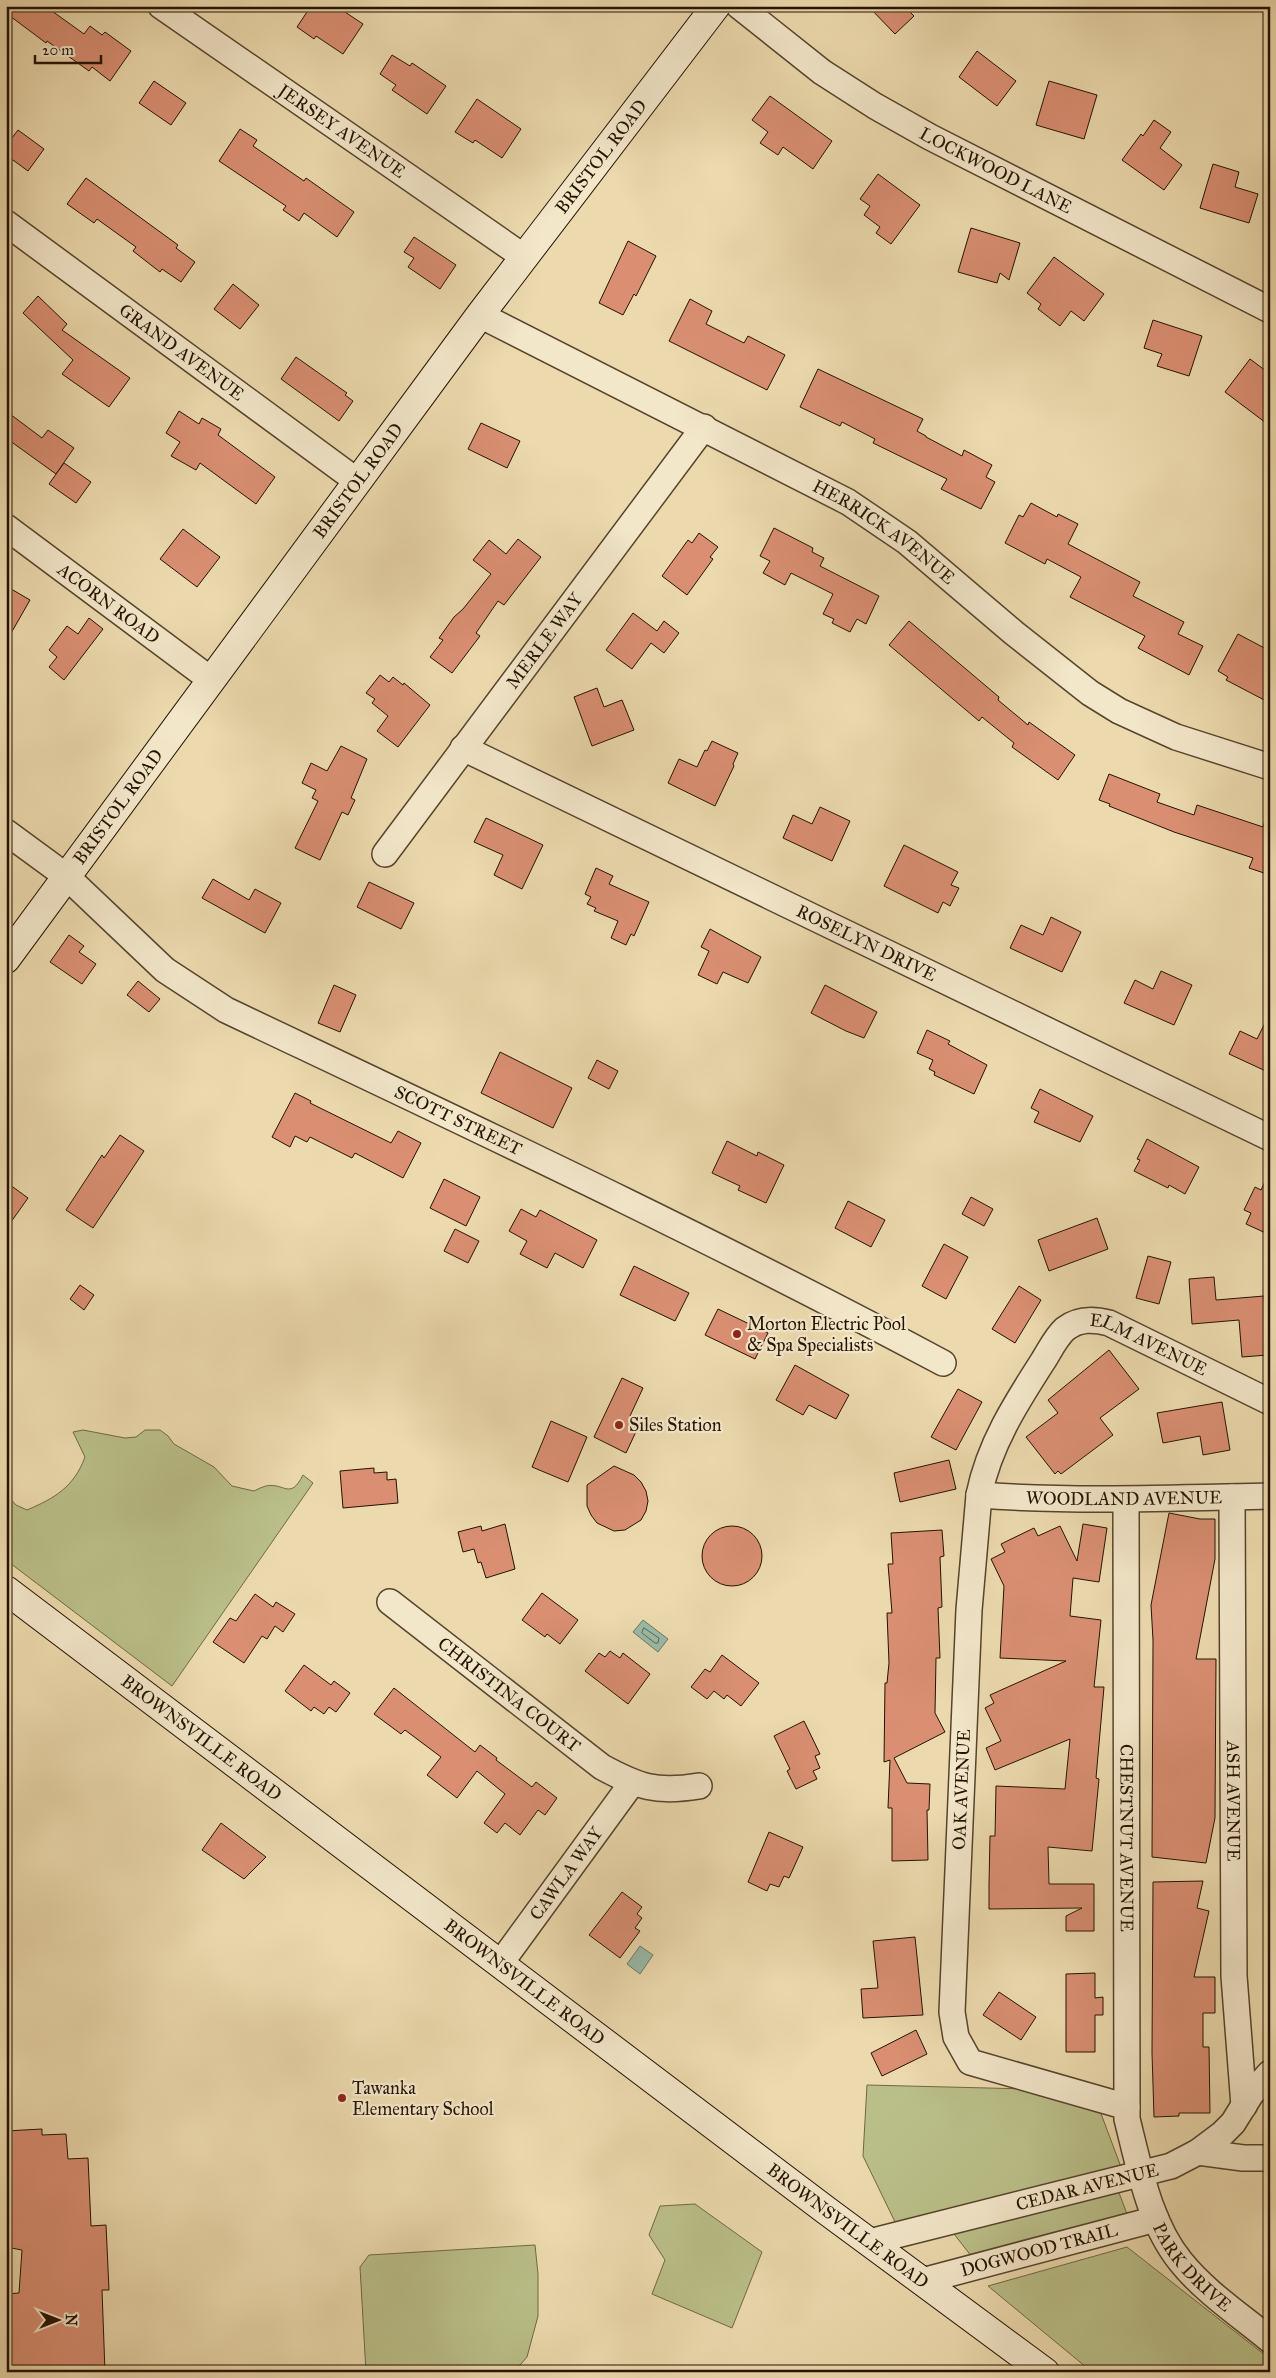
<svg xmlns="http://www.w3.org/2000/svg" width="1276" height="2378" viewBox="0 0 1276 2378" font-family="'IM FELL Great Primer',serif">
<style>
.green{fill:#babf89;stroke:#6f6845}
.water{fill:#99bba8;stroke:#6a7765}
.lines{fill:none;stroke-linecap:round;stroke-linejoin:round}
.shore{stroke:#5e6654;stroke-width:1}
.building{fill:#da8f73;stroke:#241201}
.street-casing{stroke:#56442c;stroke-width:28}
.secondary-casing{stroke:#241201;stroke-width:30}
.street{stroke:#f3e7ca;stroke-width:25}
.secondary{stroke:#f3e7ca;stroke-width:28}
.poi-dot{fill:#8f2418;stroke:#f3e7ca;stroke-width:2}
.labels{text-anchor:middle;stroke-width:4.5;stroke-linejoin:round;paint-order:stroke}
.street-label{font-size:18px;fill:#241201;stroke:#f3e7ca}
.poi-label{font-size:18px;fill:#241201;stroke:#f3e7ca;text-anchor:start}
</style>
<rect width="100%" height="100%" fill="#ecdaae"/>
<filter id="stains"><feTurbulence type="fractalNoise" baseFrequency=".004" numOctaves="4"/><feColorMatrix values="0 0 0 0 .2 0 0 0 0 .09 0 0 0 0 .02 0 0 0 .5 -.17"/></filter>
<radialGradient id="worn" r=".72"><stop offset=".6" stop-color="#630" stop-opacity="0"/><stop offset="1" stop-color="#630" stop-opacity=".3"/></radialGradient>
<g class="green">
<path d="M83 1430 125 1438 136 1437 145 1430H160L168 1436 174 1444 214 1467 232 1486 254 1491C258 1489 262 1487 266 1486 284 1482 290 1501 303 1475L313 1483 172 1686 6 1560V1494L16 1505 27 1510C55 1498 74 1487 85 1457L73 1432Z"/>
<polygon points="867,2085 1028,2089 1100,2111 1121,2167 897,2226 863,2156"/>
<polygon points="1118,2190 1127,2214 972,2257 954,2234"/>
<polygon points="695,2204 762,2252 732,2328 652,2294 665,2260 649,2235 660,2206"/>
<polygon points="535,2245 538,2274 538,2316 527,2357 514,2372 366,2372 360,2267 369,2255"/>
<polygon points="1127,2247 1270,2359 1270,2372 1092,2372 988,2286"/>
</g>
<g class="water">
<polygon points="643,1620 668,1639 658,1652 633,1632"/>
<polygon points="640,1946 653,1955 640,1974 627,1964"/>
</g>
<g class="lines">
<polygon class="shore" points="644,1628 659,1638 658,1643 655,1643 642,1633"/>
</g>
<g class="building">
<polygon points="6,6 45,6 84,34 90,26 102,35 105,32 131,51 110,81 92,67 89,71 47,41 46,43 6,13"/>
<polygon points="311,6 336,6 363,24 343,54 316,36 314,39 297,27"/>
<polygon points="868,6 904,6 914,16 895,34"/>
<polygon points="977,51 1016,81 997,106 959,77"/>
<polygon points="392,55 410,66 412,63 446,86 427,114 392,90 396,85 380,74"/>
<polygon points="154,81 186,103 171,125 139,103"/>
<polygon points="1049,81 1097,95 1084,139 1036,125"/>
<polygon points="770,96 832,141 813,169 783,147 778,155 760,143 768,132 752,120"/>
<polygon points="477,99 521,129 502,158 475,140 473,143 455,132"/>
<polygon points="1154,120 1171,132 1160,148 1182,165 1164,190 1122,160 1141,134 1143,136"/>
<polygon points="240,129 257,140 253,146 304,181 306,178 354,212 337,237 304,213 299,221 283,210 286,206 219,161"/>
<polygon points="18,130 44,149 28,171 6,155 6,146"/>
<polygon points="1213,164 1239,172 1235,187 1258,194 1249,223 1200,208"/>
<polygon points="878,174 920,205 891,244 876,233 880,227 864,215 870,206 860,199"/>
<polygon points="86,178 178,245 176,248 195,262 181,282 162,269 160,272 133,251 136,247 97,219 94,223 67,204"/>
<polygon points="971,228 1020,243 1009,280 1000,273 997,283 958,272"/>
<polygon points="414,237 456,265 440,289 408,267 414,258 404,252"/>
<polygon points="628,241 656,256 636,296 634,294 623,315 599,303"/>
<polygon points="1054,257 1104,294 1084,321 1071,311 1060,326 1038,309 1041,304 1027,293"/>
<polygon points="233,284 259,305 240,329 214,309"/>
<polygon points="38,296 67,324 62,330 130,378 109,407 62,374 73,360 23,313"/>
<polygon points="690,299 712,311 706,324 744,343 748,336 785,355 767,390 669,341"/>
<polygon points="1153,320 1202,336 1189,376 1157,366 1162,354 1144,348"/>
<polygon points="296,357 347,393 345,395 353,401 339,421 281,379"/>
<polygon points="1250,359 1270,374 1270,426 1225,392"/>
<polygon points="818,369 923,419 917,431 926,436 926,437 962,456 964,450 992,465 986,477 995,482 981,509 941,489 947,479 873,443 875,439 842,422 840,426 800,407"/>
<polygon points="6,411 42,438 48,430 74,448 56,474 6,438"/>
<polygon points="179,411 199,424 202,418 221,429 218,435 275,477 256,504 200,463 196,470 171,456 180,442 166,433"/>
<polygon points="481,423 520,441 507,468 468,449"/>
<polygon points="64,463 91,482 76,503 49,484"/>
<polygon points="1031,503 1057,517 1058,514 1078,524 1068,544 1140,582 1133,596 1184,622 1178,634 1203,646 1189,675 1138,648 1145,636 1070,597 1081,577 1047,559 1045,564 1005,543 1019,515 1023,517"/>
<polygon points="774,528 813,548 812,552 824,558 820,566 879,596 866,624 857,619 850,632 832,623 834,619 823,614 833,594 791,573 785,585 763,573 770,561 760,556"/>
<polygon points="183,529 220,557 197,587 160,559"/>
<polygon points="699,533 718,547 710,557 713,559 687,595 662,576 688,540 692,543"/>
<polygon points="518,539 541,557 504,605 498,601 476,633 480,636 452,673 430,657 443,640 439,638 454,617 463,609 491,574 473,560 489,540 506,554"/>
<polygon points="6,586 30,600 6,642"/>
<polygon points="633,613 657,631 664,621 679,633 664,653 651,643 632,669 606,650"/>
<polygon points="89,618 103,629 64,680 49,667 57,657 49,650 67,626 78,634"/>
<polygon points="909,621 999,697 998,700 1028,725 1029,722 1075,755 1058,780 1012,747 1014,743 982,717 979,721 889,645"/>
<polygon points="1238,634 1270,651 1270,703 1226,680 1228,677 1218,671"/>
<polygon points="380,675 389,682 393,677 403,685 404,683 430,705 398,747 377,731 388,716 372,703 375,699 366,693"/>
<polygon points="597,688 604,707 622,700 634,730 592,746 574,697"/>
<polygon points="712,741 738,753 733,764 734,766 715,806 668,783 679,759 697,767 705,750 707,751"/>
<polygon points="341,746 367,759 351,798 355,800 348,815 342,812 320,860 295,848 318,801 312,798 316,790 302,783 311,763 327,771"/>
<polygon points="1109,774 1160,794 1157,802 1194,815 1197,805 1263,827 1266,817 1270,817 1270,875 1249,868 1253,858 1174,832 1109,806 1110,804 1099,800"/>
<polygon points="820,807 850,821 832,861 783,838 793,815 812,824"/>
<polygon points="486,818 543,845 522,889 494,875 503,855 474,842"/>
<polygon points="904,845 958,872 951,885 959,888 950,906 943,902 938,913 884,886"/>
<polygon points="596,868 613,876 609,884 649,902 634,936 631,934 626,945 611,938 618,921 594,911 596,908 587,904 591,897 585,894"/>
<polygon points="213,879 249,900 255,889 281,903 265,933 202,898"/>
<polygon points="369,882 414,903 401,929 357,907"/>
<polygon points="1051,917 1081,932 1062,972 1010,948 1021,925 1043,935"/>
<polygon points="710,929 761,957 748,983 723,972 717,984 698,975 709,951 701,947"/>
<polygon points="69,935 84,946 79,952 96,964 82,984 50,962"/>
<polygon points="1161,971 1192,985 1174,1025 1124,1003 1135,980 1153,989"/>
<polygon points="138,981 160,999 149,1012 127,995"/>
<polygon points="334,985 356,995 340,1032 318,1023"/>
<polygon points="825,985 877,1012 864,1038 846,1031 811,1013"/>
<polygon points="1270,1013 1270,1073 1229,1054 1240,1031 1257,1039"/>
<polygon points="927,1030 950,1041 948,1044 987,1065 974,1094 934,1075 935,1072 929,1069 933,1060 917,1053"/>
<polygon points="500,1052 572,1088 553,1128 481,1093"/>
<polygon points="597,1060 618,1071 609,1089 588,1078"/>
<polygon points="1040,1089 1093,1116 1080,1142 1034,1122 1039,1112 1031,1108"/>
<polygon points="295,1093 311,1101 310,1103 391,1143 398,1131 421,1143 403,1178 355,1153 352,1158 310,1137 307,1142 295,1136 290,1147 272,1137"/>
<polygon points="120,1135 144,1151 93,1228 66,1210 102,1155 104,1158"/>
<polygon points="1147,1139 1199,1167 1185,1194 1169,1185 1168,1188 1134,1171 1140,1160 1137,1159"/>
<polygon points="727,1141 757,1156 758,1152 784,1165 766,1203 738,1190 740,1186 712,1173"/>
<polygon points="1270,1171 1270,1235 1246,1224 1251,1213 1244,1210 1255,1187 1261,1190"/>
<polygon points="444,1179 480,1197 466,1226 430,1208"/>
<polygon points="6,1182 28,1198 6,1229"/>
<polygon points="971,1197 993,1209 984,1226 962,1214"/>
<polygon points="848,1201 885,1220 871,1247 835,1228"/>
<polygon points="521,1209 536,1217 540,1210 597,1240 583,1268 555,1253 547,1268 520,1254 527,1241 509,1231"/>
<polygon points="1097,1218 1108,1249 1049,1271 1038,1240"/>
<polygon points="455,1229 479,1241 468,1263 444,1251"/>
<polygon points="944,1244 968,1257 946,1299 922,1286"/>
<polygon points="1148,1256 1171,1262 1159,1304 1136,1298"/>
<polygon points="634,1266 689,1293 675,1321 620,1295"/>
<polygon points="1214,1277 1216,1300 1264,1296 1268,1355 1242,1357 1239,1320 1192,1324 1189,1279"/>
<polygon points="80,1285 94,1295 84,1310 70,1299"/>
<polygon points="1019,1286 1041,1300 1015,1343 992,1329"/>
<polygon points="718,1309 768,1333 755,1359 705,1335"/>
<polygon points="1109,1350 1139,1389 1100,1418 1113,1435 1061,1474 1058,1471 1055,1474 1026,1437 1058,1413 1048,1400"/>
<polygon points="795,1365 849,1395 836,1419 809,1405 803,1415 776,1400"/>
<polygon points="622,1378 643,1388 630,1416 641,1421 626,1453 594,1437"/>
<polygon points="958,1389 982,1402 956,1450 931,1437"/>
<polygon points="1222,1402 1230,1450 1203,1455 1200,1436 1163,1443 1157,1413"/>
<polygon points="551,1421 587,1437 568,1482 532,1467"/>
<polygon points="949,1460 956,1489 900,1502 894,1473"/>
<polygon points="614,1466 634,1475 641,1482 646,1491 648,1501 646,1511 641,1520 625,1530 614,1531 597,1523 591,1515 587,1506 587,1485"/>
<polygon points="374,1468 374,1473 387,1472 387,1480 396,1479 398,1503 343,1508 340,1471"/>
<polygon points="1169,1513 1200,1519 1215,1519 1215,1559 1196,1659 1216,1659 1215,1818 1206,1863 1152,1857 1153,1640 1151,1605"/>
<polygon points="505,1524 515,1569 486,1578 481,1562 478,1563 474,1549 463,1552 458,1532 481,1526 482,1531"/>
<polygon points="1083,1524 1107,1528 1099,1582 1073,1578 1070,1616 1101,1620 1094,1687 1104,1687 1096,1778 1099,1779 1092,1851 1048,1847 1049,1884 1094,1884 1094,1931 1066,1931 1066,1916 1082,1908 989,1909 989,1884 990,1836 995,1836 996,1786 1065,1789 1070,1739 995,1770 986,1748 1001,1741 985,1708 994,1703 990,1695 1066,1661 1000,1658 1004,1586 991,1559 1005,1552 1001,1544 1034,1528 1038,1536 1060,1526 1077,1561"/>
<circle cx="732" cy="1556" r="30"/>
<polygon points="942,1530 944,1556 940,1557 942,1607 938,1608 940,1658 936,1658 935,1713 945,1732 894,1758 907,1783 930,1784 929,1810 927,1810 928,1860 892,1861 892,1808 888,1808 890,1760 884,1762 885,1683 887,1683 889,1663 887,1613 892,1613 888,1564 893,1564 891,1533"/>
<polygon points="542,1593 578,1620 560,1644 547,1634 545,1637 522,1620"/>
<polygon points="255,1594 273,1607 276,1602 295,1614 283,1632 275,1626 267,1639 262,1636 244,1663 213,1642 230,1618 236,1621"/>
<polygon points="610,1651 620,1658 623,1653 650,1674 628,1704 585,1671 599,1653 605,1657"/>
<polygon points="722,1655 759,1683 741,1706 727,1695 724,1699 714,1691 707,1699 691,1687 705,1669 710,1672"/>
<polygon points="304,1665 331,1685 334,1681 350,1693 336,1712 329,1707 324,1714 314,1707 311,1711 285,1691"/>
<polygon points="394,1688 475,1752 480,1745 497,1758 496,1760 532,1787 536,1782 557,1798 545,1815 538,1810 520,1835 505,1823 497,1833 484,1823 505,1794 477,1771 457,1798 427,1775 441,1757 405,1730 401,1734 374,1714"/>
<polygon points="804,1721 820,1754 815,1756 820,1768 813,1771 817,1779 796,1789 787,1771 790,1769 774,1736"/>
<polygon points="221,1823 266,1857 244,1879 202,1850"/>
<polygon points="769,1832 803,1847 789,1878 784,1876 779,1887 770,1884 767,1891 748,1882"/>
<polygon points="1203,1881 1197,1908 1209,1911 1194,1977 1215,1977 1215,2013 1203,2013 1203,2047 1209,2047 1210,2113 1179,2113 1179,2116 1154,2117 1152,2053 1153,1882"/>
<polygon points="622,1892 642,1907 637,1914 642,1918 635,1928 640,1931 620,1958 589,1935"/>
<polygon points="915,1937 923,2015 863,2018 861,1989 878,1988 873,1941"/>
<polygon points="1095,1973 1095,1998 1103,1997 1103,2015 1095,2015 1095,2052 1066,2052 1066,1974"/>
<polygon points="999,1992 1036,2017 1021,2040 983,2015"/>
<polygon points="916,2030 927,2054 882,2076 871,2053"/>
<polygon points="42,2129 42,2135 66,2134 68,2159 88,2158 91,2226 106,2225 109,2290 102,2290 105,2372 6,2372 6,2294 19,2293 22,2250 6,2247 6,2131"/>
</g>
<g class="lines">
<g class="street-casing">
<g id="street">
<path id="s1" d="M161 6 524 257"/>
<path id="s2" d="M739 6 822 72 875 106 930 137 1270 310"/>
<path id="s3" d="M6 223 357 481"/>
<path id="s4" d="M480 315 848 502 907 542 1014 633 1090 693 1119 711 1176 737 1270 767"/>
<path id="s5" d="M6 527 210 679"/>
<path id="s6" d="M463 748 1270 1138"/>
<path id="s7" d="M6 832 66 876 165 970 226 1010C466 1124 708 1237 943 1363"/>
<path id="s8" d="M385 854 704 427"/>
<path id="s9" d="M979 1495C1076 1502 1173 1498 1270 1496"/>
<path id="s10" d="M1232 1497 1234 1976 1244 2106"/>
<path id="s11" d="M1126 1500 1127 2119C1139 2166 1149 2223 1181 2262 1205 2292 1240 2315 1270 2340"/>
<path id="s12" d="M390 1602 602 1767C639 1787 656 1793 699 1786"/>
<path id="s13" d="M500 1964 632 1783"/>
<path id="s14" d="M1127 2107 970 2062 956 2037 952 2012 969 1610 979 1495C989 1445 1016 1403 1043 1361 1050 1350 1056 1337 1065 1329 1079 1318 1094 1319 1109 1323L1270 1402"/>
<polyline points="1198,2152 1243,2158 1270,2158"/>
<path id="s15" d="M869 2242 1171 2166 1198 2152 1222 2134 1233 2123 1251 2094 1270 2073"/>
<path id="s16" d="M922 2281 1156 2219"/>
</g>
</g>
<g class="secondary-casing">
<g id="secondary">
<path id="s17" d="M6 959 480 315 716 6"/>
<path id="s18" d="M6 1590 827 2211 1045 2372"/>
</g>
</g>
<use href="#street" class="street"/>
<use href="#secondary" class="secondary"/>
</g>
<g class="poi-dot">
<circle cx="737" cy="1334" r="5"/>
<circle cx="619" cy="1425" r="5"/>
<circle cx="342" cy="2098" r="5"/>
</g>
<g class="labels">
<g class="street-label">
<text dy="6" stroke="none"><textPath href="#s1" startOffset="220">JERSEY AVENUE</textPath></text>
<text dy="6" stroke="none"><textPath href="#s17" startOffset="999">BRISTOL ROAD</textPath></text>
<text dy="6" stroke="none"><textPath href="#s2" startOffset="306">LOCKWOOD LANE</textPath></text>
<text dy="6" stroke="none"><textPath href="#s3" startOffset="218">GRAND AVENUE</textPath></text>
<text dy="6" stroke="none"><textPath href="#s17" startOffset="594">BRISTOL ROAD</textPath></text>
<text dy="6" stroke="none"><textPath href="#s4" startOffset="459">HERRICK AVENUE</textPath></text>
<text dy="6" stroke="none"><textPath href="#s5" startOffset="128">ACORN ROAD</textPath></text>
<text dy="6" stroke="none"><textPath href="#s8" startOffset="266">MERLE WAY</textPath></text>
<text dy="6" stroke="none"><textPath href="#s17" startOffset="189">BRISTOL ROAD</textPath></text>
<text dy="6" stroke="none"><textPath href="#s6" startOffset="448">ROSELYN DRIVE</textPath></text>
<text dy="6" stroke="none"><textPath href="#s7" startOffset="541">SCOTT STREET</textPath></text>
<text dy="6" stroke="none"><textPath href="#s14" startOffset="1014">ELM AVENUE</textPath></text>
<text dy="6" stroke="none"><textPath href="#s9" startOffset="145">WOODLAND AVENUE</textPath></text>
<text dy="6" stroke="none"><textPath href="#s12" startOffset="151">CHRISTINA COURT</textPath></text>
<text dy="6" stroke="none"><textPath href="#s18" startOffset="245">BROWNSVILLE ROAD</textPath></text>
<text dy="6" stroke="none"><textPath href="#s14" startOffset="440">OAK AVENUE</textPath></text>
<text dy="6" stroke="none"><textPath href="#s10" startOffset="304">ASH AVENUE</textPath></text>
<text dy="6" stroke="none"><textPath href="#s11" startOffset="338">CHESTNUT AVENUE</textPath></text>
<text dy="6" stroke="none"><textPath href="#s13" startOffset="112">CAWLA WAY</textPath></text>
<text dy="6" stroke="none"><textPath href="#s18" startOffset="650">BROWNSVILLE ROAD</textPath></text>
<text dy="6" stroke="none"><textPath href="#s15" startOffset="225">CEDAR AVENUE</textPath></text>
<text dy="6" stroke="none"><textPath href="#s18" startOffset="1055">BROWNSVILLE ROAD</textPath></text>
<text dy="6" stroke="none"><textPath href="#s16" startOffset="121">DOGWOOD TRAIL</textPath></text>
<text dy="6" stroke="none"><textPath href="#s11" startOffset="784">PARK DRIVE</textPath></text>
</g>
<g class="poi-label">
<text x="747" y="1330">Morton Electric Pool<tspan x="747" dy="21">&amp; Spa Specialists</tspan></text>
<text x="629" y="1431">Siles Station</text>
<text x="352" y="2094">Tawanka<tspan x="352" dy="21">Elementary School</tspan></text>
</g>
</g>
<rect width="1276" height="2378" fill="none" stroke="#ecdaae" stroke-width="25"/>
<rect x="8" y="8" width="1261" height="2363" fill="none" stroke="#241201" stroke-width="2.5"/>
<rect x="12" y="12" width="1251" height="2353" fill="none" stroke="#241201"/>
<g transform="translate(58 2320) rotate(90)" stroke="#f3e7ca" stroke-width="4" paint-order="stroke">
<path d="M0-4L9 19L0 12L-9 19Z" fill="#241201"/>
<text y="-8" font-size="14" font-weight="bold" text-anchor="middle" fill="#241201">N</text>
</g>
<path d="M35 55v8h66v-8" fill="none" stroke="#241201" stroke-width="2.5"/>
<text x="42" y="55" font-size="15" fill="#241201" stroke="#f3e7ca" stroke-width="4" paint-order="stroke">20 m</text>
<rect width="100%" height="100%" filter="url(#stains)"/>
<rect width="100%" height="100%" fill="url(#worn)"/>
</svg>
